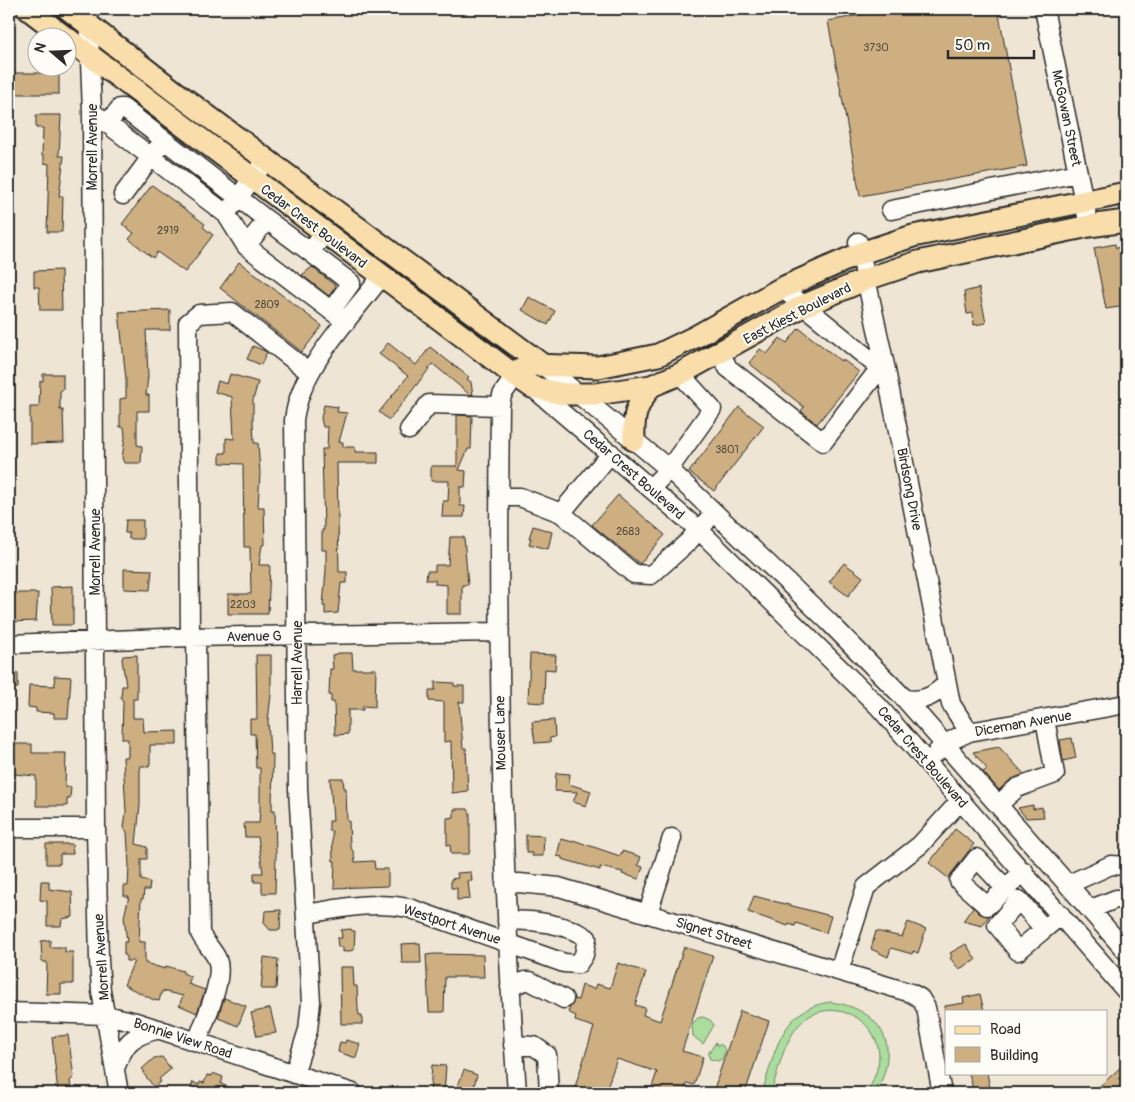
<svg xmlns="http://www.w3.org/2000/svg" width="1135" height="1102" font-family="Pangolin,sans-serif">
  <rect width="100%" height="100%" fill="#efe5d4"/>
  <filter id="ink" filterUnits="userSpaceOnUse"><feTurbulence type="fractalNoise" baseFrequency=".02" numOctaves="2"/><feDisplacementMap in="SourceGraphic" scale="10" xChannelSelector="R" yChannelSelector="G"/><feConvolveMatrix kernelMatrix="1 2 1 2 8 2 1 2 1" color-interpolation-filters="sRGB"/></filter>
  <g filter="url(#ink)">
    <path fill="#aadd9e" stroke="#6a8464" d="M830,1002C860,1005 891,1024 887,1059C886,1071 881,1082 877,1093H868C872,1082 879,1069 879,1056C878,1015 825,994 798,1026C783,1044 778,1071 771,1093H762C775,1053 780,1009 830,1002Z
      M703,1017L710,1020L714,1025L703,1044L693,1036L692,1024L698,1018Z
      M716,1042V1045H722L725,1050L723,1058L718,1061L710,1059L708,1054Z"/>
    <path fill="#cdaf81" stroke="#2b2b2b" d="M893,9H998L1027,166L860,196L828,21Z
      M59,69V94H9V73H46V70Z
      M36,115H61L59,156H64L59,196H63L62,232H47L49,164L44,163V156H42L43,128H36Z
      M152,185L205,224L203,227L213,235L185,272L157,252L153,258L129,239L134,233L122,224Z
      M1115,244L1116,248L1126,246V306L1106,309L1094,248Z
      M239,262L322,326L302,352L220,288Z
      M312,267L336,286L329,296L302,275Z
      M61,270L62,310H40L39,287H34V271Z
      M979,288L986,323L974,325L973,313L967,314L964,292Z
      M529,297L555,311L548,325L522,310Z
      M170,310V330H146L148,376L146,395H149V411H137V445L142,446L141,463H124L122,458L125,437L124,427H120V399L126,398V380L119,312Z
      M799,328L841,361L842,359L859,372L817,424L801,411L804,407L749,363L760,349L767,354L780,338L787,343Z
      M388,343L416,365L430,347L469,377L467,379L471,382L473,395L469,394L433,364L389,420L379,412L408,376L379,354Z
      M253,346L267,352L261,365L247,359Z
      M43,374H63V389L60,391V410H63L64,443L30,444V407H39L40,381H43Z
      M230,374L258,382L253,400V421L254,443H258L260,473L258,507H264L265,545H262L259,565H270L268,614H228V594H251L250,547H244L243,464L220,463V453H226V438L234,439L232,397L215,392L218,381L227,384Z
      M324,405L338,407L337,412L347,413L339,442H343V447H355V452H378V463H337L339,572H347V583H341L338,613L325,614V606H323L326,570V550H322V530H324L322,449H327L328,427H323L321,418Z
      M739,407L764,426L714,491L689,472Z
      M457,415L472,416L471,449H468L459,470L466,471L465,487H460V506H465L464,517H442L443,501H448L449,481H431V466H457Z
      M618,495L665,535L640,564L592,525Z
      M126,520H143V539H129V533H125Z
      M533,526L552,532L548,549L529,544L531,538H529Z
      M450,537H464L468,585H462V614H447V585L435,584V580H426L427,571H435V565H448Z
      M844,563L863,577L848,596L829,582Z
      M124,569L152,570L150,590L124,589Z
      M73,586V625H52L51,587Z
      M9,593H38L36,621L9,622Z
      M339,653H352L353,669H376L375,707L363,706V710H348V734L335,735L334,702H331V695H329L330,669H333L332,655Z
      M530,654L556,655L555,670L545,669L544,703L528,702Z
      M137,655V699H133V718H143L144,732L177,731V745H150V766H141L140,770V805L136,844L147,847V859H141V880L150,882L149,890H144L143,899H141L139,942H145V963L165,969L166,966L183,971V973L191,977L188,984L205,990L197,1013L179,1005L183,996L162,991L159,1001L154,1000L124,985L134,961H126V955H124V942H127L124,917L129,896H124V886H128L129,866L127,832L124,828L126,812L123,757H128V739H122L123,701L121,698L122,686H126L122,659L123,656Z
      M256,655H271V695L268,721L270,754H273L272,810H275L276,855L275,893H262V882H254V873H263L258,837H245L244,823H259L260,810V768H256L255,734H250V719H257Z
      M9,673H18V688H9Z
      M54,676L71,677L68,718H54V713L36,712V708L28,707L29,685L55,686Z
      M435,682L454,683V686H464V702H459L463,748H466L468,791L452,793L451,741L444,742V702L429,701V690H435Z
      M554,720L555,737L550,738V742L535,743L532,722Z
      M1072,738L1076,758L1063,761L1060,740Z
      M9,744H32V753H66L65,787H71L70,799H67V806H36V776L14,774V766H9Z
      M999,747L1024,774L1010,780L999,790L983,772L987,769L973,752Z
      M556,773L570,774L569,784L591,791L586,806L573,802L577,792L555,791Z
      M330,778H343L344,788H346L347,821H349L350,846L354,853L355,862L374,861L375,869H388V886L334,888L335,861H333L332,831H329V821H333Z
      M1033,805V809L1042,807L1044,817L1026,818L1018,808Z
      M454,809H468L470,813V849L469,854H451L450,845H447V818L454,817Z
      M955,829L974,844L948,878L929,863Z
      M526,835L544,836L543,856H532V853H526Z
      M561,839L573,842V840L620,856L622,851L641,857L638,865L643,867L639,879L622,874L623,872L600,867V870L562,859V857L557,856Z
      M46,844H72L73,854H60V864H46Z
      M471,872L472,881H468L470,899L457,900V888H451V879L458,878L457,873Z
      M41,881H49V889L72,892L73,917L62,919L61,926H47V901L40,900Z
      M754,896L831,916L826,933L796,923L795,926L789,924L788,926L748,912Z
      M973,907L980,914L989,916L982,926L963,921Z
      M281,910L280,930H270L264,923L265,911Z
      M908,922L926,929L918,953L913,951L912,954L891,948L888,957L871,949L876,931L902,937Z
      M351,929L352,931H355L354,950L343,952V947H338L337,938H342L341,930Z
      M50,940V947H65V952H73V984H61V994H46L47,962H42L41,941Z
      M420,943L421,963H402L401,944Z
      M966,944L976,960L959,969L950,958L952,956L950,953Z
      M684,947L713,956L682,1051L703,1057L694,1085L687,1083L684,1093H650L657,1072L617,1059L605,1093H573L594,1027L575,1021L576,1016L568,1012L574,999L578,1000L582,985L594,989L596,984L610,988L618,963L646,972L635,1005L645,1008L643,1015L660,1021Z
      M434,954L483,955L484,977H445L444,1012H429L426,955Z
      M264,957L278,959L276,989H261Z
      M340,967H353L354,986H357L358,1009L359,1015H362V1024H341Z
      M980,994L984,1011H945V1006L964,1003L963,998Z
      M224,998L246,1006L238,1026L218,1018Z
      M270,1008L276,1033L257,1036L251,1013Z
      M740,1011L769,1021L745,1093H718L713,1092Z
      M68,1035L74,1077L70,1081L72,1093H58L52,1037Z
      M346,1040L360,1044L356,1058L338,1052L340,1042L345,1043Z
      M162,1057L171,1069L159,1079L161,1081L154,1087L143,1073L145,1072L142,1069L154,1058Z
      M432,1065L446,1066L444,1093H430Z
      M1121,1067L1126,1072V1086L1118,1093H1092Z
      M464,1070L477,1075L472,1093H455Z
      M213,1073L223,1077L221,1084L243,1093H196L190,1091L193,1082L199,1085L200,1082L204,1083L207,1075L212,1076Z
      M969,1073H987L991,1093H974Z"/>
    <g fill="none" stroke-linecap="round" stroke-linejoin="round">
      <g stroke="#2b2b2b" stroke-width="21">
        <path id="minor" d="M88,9L92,112L96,828L99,960L101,991L119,1093
          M1044,9L1089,226
          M92,112L226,214L260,168
          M108,123L120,108H123L267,220
          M123,195L157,149
          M891,210L1078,173
          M226,214L246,246
          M324,234L310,252L267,220L246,246L346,322
          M858,242L886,370L951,704L969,732
          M310,252L351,283L331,311
          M782,288L880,368L886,370
          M720,352L728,368L823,442L880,368
          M544,366L669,469L828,621L905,699L1126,951
          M515,376L502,395L500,406C497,635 501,864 517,1093
          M532,387L699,530L879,707L1126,991
          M409,430L429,404L500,406
          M651,488L669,469L712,409L680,374
          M499,497H520L561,513L634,574L651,575L688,542L706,522
          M561,513L611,453
          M190,637L188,323L199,314L232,312L309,372
          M196,637L200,933C204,942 213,950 217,959C225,979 204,1021 197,1042
          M9,644L190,637L498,632
          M905,699C924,702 934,696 947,683
          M937,752L954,739L969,732L1126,704
          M999,804L1017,788L1055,774L1045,719
          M9,828H96
          M505,884L519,883L559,887L911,993L920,998L926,1008L942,1093
          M1069,884L1111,865L1126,866
          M1006,889L977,858L959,881L987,906L1024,871
          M1091,909L1116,899H1126
          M648,913L672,838
          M306,914C343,908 372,901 409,908L564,963L578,964L584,955L587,938C568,924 530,919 507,921
          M1044,929L1019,900L997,925L1018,951C1032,939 1047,927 1061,915
          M839,971L866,887L920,845L961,800
          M510,987L525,981H530L564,999
          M9,1012L106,1015L136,1022L353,1093
          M513,1045L534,1046L547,1055L549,1093
          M115,1068C126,1041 130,1037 159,1029
          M294,1074L308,1030L311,1002L298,789L294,420C301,365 349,320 381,277"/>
      </g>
      <g stroke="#2b2b2b" stroke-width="25">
        <path id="major" d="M28,9L66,38
          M68,9L174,91L544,366
          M68,39L506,369L532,387L563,394H596L651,386L680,374L803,306L867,279L918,262L1089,226L1126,221
          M515,376L522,369L531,365L598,367L658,355L697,336L782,288L861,253L913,236L1126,193
          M634,440C633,415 636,406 651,386"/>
      </g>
      <use href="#minor" stroke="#fdfcf7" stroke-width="18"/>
      <use href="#major" stroke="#f9deab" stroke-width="21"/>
    </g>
  </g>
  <g text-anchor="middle" stroke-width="4" stroke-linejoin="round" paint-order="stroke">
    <g font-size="11" fill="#544c40">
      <text x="876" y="51">3730</text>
      <text x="168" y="234">2919</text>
      <text x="267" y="308">2809</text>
      <text x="727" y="453">3801</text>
      <text x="628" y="535">2683</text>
      <text x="243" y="608">2203</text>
    </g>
    <g font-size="14" fill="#2b2b2b" stroke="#fdfcf7">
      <text transform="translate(1067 118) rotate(78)" y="5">McGowan Street</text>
      <text transform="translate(92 147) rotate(-90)" y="5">Morrell Avenue</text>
      <text transform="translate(314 226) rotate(37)" y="5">Cedar Crest Boulevard</text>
      <text transform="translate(797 313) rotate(-27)" y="5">East Kiest Boulevard</text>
      <text transform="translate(634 474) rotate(41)" y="5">Cedar Crest Boulevard</text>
      <text transform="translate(910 489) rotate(79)" y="5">Birdsong Drive</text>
      <text transform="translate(95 552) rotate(-90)" y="5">Morrell Avenue</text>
      <text transform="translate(254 636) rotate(-1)" y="5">Avenue G</text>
      <text transform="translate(297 663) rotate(-90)" y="5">Harrell Avenue</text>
      <text transform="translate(1023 723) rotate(-10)" y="5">Diceman Avenue</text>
      <text transform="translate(500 733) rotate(-91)" y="5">Mouser Lane</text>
      <text transform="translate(923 757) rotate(49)" y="5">Cedar Crest Boulevard</text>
      <text transform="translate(452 924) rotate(18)" y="5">Westport Avenue</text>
      <text transform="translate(714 933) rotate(17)" y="5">Signet Street</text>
      <text transform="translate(101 957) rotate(-94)" y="5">Morrell Avenue</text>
      <text transform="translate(183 1038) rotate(18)" y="5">Bonnie View Road</text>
    </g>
  </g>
  <rect width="1135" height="1102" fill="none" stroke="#fdfcf7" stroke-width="30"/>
  <rect x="15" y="15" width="1105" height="1072" fill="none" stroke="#2b2b2b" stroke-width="2" filter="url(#ink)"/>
  <rect x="945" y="1010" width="162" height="65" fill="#fdfcf7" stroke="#a9a8a5"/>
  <rect x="955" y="1026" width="25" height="8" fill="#f9deab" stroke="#a9a8a5"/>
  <text x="990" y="1034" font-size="15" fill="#2b2b2b">Road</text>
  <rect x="955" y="1047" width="25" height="15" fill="#cdaf81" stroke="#a9a8a5"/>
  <text x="990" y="1060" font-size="15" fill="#2b2b2b">Building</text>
  <g transform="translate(52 52) rotate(289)"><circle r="24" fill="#fdfcf7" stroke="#a9a8a5"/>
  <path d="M0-4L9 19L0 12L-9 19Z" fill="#2b2b2b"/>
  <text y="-8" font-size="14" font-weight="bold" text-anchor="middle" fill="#2b2b2b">N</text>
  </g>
  <path d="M948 50v8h86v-8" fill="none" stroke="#2b2b2b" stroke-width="2.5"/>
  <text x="955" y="50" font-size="15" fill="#2b2b2b" stroke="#fdfcf7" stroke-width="4" paint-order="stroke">50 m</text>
</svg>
